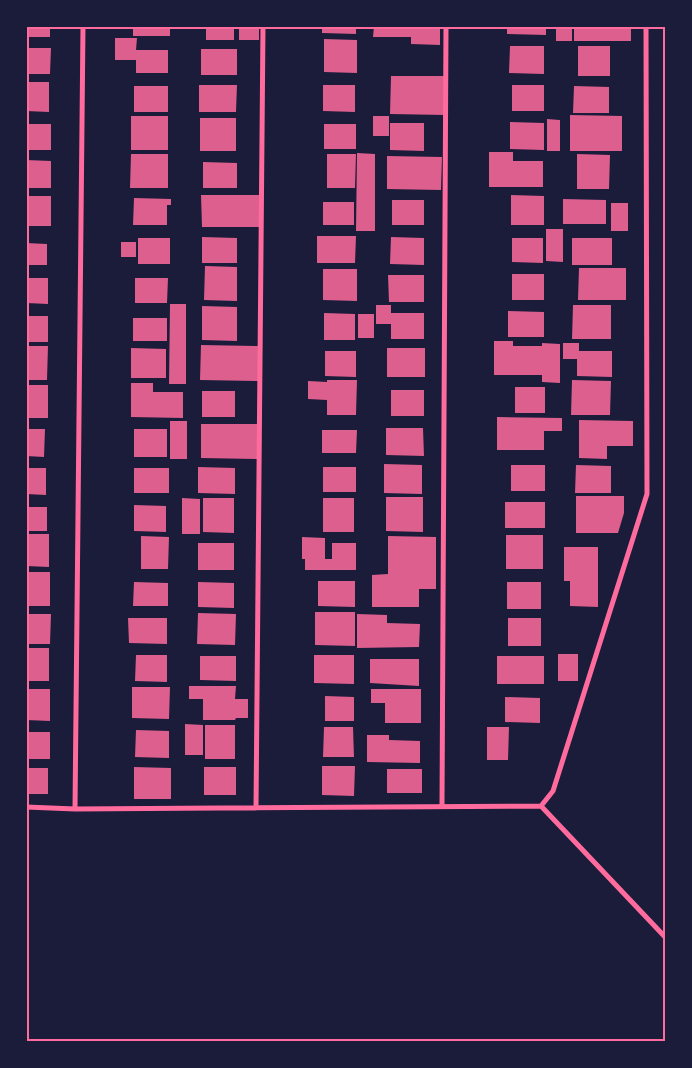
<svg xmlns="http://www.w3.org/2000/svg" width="692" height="1068" font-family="'Crimson Pro',serif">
  <rect width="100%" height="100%" fill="#1b1b3a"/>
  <path fill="#dd5f8e" d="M26,26H50V37H26Z
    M133,26H170V36H133Z
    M206,26H234V40H206Z
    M239,26H259V40H239Z
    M322,26H356V34L322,33Z
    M374,26H440V45L411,44V37H373Z
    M507,26H546V35L507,34Z
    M556,26H572V41H556Z
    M574,26H631V41H574Z
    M115,38H137L136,50H168V73H136V60H115Z
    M324,39L357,40V73L324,72Z
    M510,46H544V74L509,73Z
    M578,46H610V76H578Z
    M26,48H51L50,74H26Z
    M201,49H237V75H201Z
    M391,76H444L445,115L390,114Z
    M26,82H49V112L26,111Z
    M199,85H237L236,112H199Z
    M323,85H355V112L323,111Z
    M512,85H544V111H512Z
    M134,86H168V112H134Z
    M574,86L609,87V113H573Z
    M570,115L622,116V151H570Z
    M131,116H168V150H131Z
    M373,116H389V136H373Z
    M200,118H236V151H200Z
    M547,119L560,120V151H547Z
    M510,122L544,123V150L510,149Z
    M390,123H424V151L390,150Z
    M26,124H51V150H26Z
    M324,124H356V149H324Z
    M489,152H513V161H543V187H489Z
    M357,153L375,154V231H356Z
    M131,154H168V188H130Z
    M327,154H356L355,188H327Z
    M577,154L610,155L609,189H577Z
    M387,156L442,157L441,190L387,189Z
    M26,160L51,161V188H26Z
    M203,162L237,163V188H203Z
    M201,195H259V227H202Z
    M511,195L544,196V225H511Z
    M26,196H51V226H26Z
    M134,198L171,199V205H167V225H133Z
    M563,199L606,200V224H563Z
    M392,200H424V225H392Z
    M323,202H354V225H323Z
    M611,203H628V231H611Z
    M546,229H563V262L546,261Z
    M317,236H356L355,263H317Z
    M202,237L237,238V263H202Z
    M391,237L424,238V265L390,264Z
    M138,238H170V264H138Z
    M512,238H543V263L512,262Z
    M572,238H612V265H572Z
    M121,242H136V257H121Z
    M26,243L47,244V265H26Z
    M205,266L237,267V301L204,300Z
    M579,268H626V300H578Z
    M323,269H357V301L323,300Z
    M512,274H544V300H512Z
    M388,275H424V302H389Z
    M26,278H48V304L26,303Z
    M135,278H168L167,303H135Z
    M170,304H186V384H169Z
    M376,305H391V313H424V339H391V324H376Z
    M573,305H611V339H572Z
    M202,306L237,307V341L202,340Z
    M508,311L544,312V337H508Z
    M324,313L355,314V340H324Z
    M358,314H374V338H358Z
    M26,316H48V342H26Z
    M133,318H167V341H133Z
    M494,341H513V346H542V343L560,344V383L542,382V375H494Z
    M563,343H579V351H612V377L577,376V359H563Z
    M201,345L258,346V381L200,380Z
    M26,346H48L47,380H26Z
    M131,348L166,349V378H131Z
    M387,348H425V377H387Z
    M325,351H356V377L325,376Z
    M327,380H357L356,415H327V400L308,399V381L327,382Z
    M572,380L611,381L610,415H571Z
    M131,383H153V392H183V418L131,417Z
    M26,385H48V418H26Z
    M515,387H545V413H515Z
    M391,390H424V416H391Z
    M202,391H235V417H202Z
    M497,417L562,418V431H544V450H497Z
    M579,420L633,421V446H607V459L579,458Z
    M170,421H187V459H170Z
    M201,424H257V459L201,458Z
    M386,428H423L424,456L386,455Z
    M26,429H45L44,457L26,456Z
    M134,429H167V457H134Z
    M322,430H357L356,453H322Z
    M384,464L422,465V494L384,493Z
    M511,465H545V491H511Z
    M576,465L611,466V493H575Z
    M198,467L235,468V494L198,493Z
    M323,467H356V492H323Z
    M26,468H46V495L26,494Z
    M134,468H169V493H134Z
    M576,496H624V513L618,533H576Z
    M386,497H423V532L386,531Z
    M182,498L200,499V534H182Z
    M203,498H234V533L203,532Z
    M323,498H354V532H323Z
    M505,502H545V528H505Z
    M134,505L166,506V532L134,531Z
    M26,507H47V531H26Z
    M26,534H49V567L26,566Z
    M506,535H543V569H506Z
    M141,536L169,537L168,569H141Z
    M388,536L436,537V589H419V607H372V575L388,574Z
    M302,537L325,538V559H332V543H356V570H305V559H302Z
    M198,543H234V570H198Z
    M564,547H598V607L570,606V581H564Z
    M26,572H50V606H26Z
    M318,581H355V607L318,606Z
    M134,582L168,583V606H133Z
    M198,582L234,583V608L198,607Z
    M507,582H541V609H507Z
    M315,612H355V646L315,645Z
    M198,613L236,614L235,645L197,644Z
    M26,614H51L50,644H26Z
    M357,614L387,615V623L420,624L419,647L357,648Z
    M128,618H167V644L129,643Z
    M508,618H541V646H508Z
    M26,648H49V681H26Z
    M558,654H578V681H558Z
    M136,655H167V682L135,681Z
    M314,655H354V684L314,683Z
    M200,656H236V681L200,680Z
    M497,656H544V684H497Z
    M370,659H419V686L370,683Z
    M189,686H236L235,699H248V718H236L235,720H203V699H189Z
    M132,687H170L169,719L132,718Z
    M26,689H50V721L26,720Z
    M371,689H421V723H385V703H371Z
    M325,696L354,697V721H325Z
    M505,697L540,698V723L505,722Z
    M185,724L203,725V755H185Z
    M205,725H235V759H205Z
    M324,727H353L354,757H323Z
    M487,727H509L508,760H487Z
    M136,730L169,731V758L135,757Z
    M26,732H50V759H26Z
    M367,735H389V740L420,741V763L367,762Z
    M322,766H355L354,796L322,795Z
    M134,767L171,768V799H134Z
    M204,767H236V795H204Z
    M26,768H48V794H26Z
    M387,769H422V793H387Z"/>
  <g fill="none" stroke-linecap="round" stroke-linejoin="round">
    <path stroke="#ff6b9d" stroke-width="5" d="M442,806L446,26
      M541,806L553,791L647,494L646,26
      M541,806L666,938
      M26,807L75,809L541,806
      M256,808L263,26
      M75,809L83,26"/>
  </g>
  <rect width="692" height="1068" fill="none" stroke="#1b1b3a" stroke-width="55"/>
  <rect x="28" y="28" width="636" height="1012" fill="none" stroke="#ff6b9d" stroke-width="2"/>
</svg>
